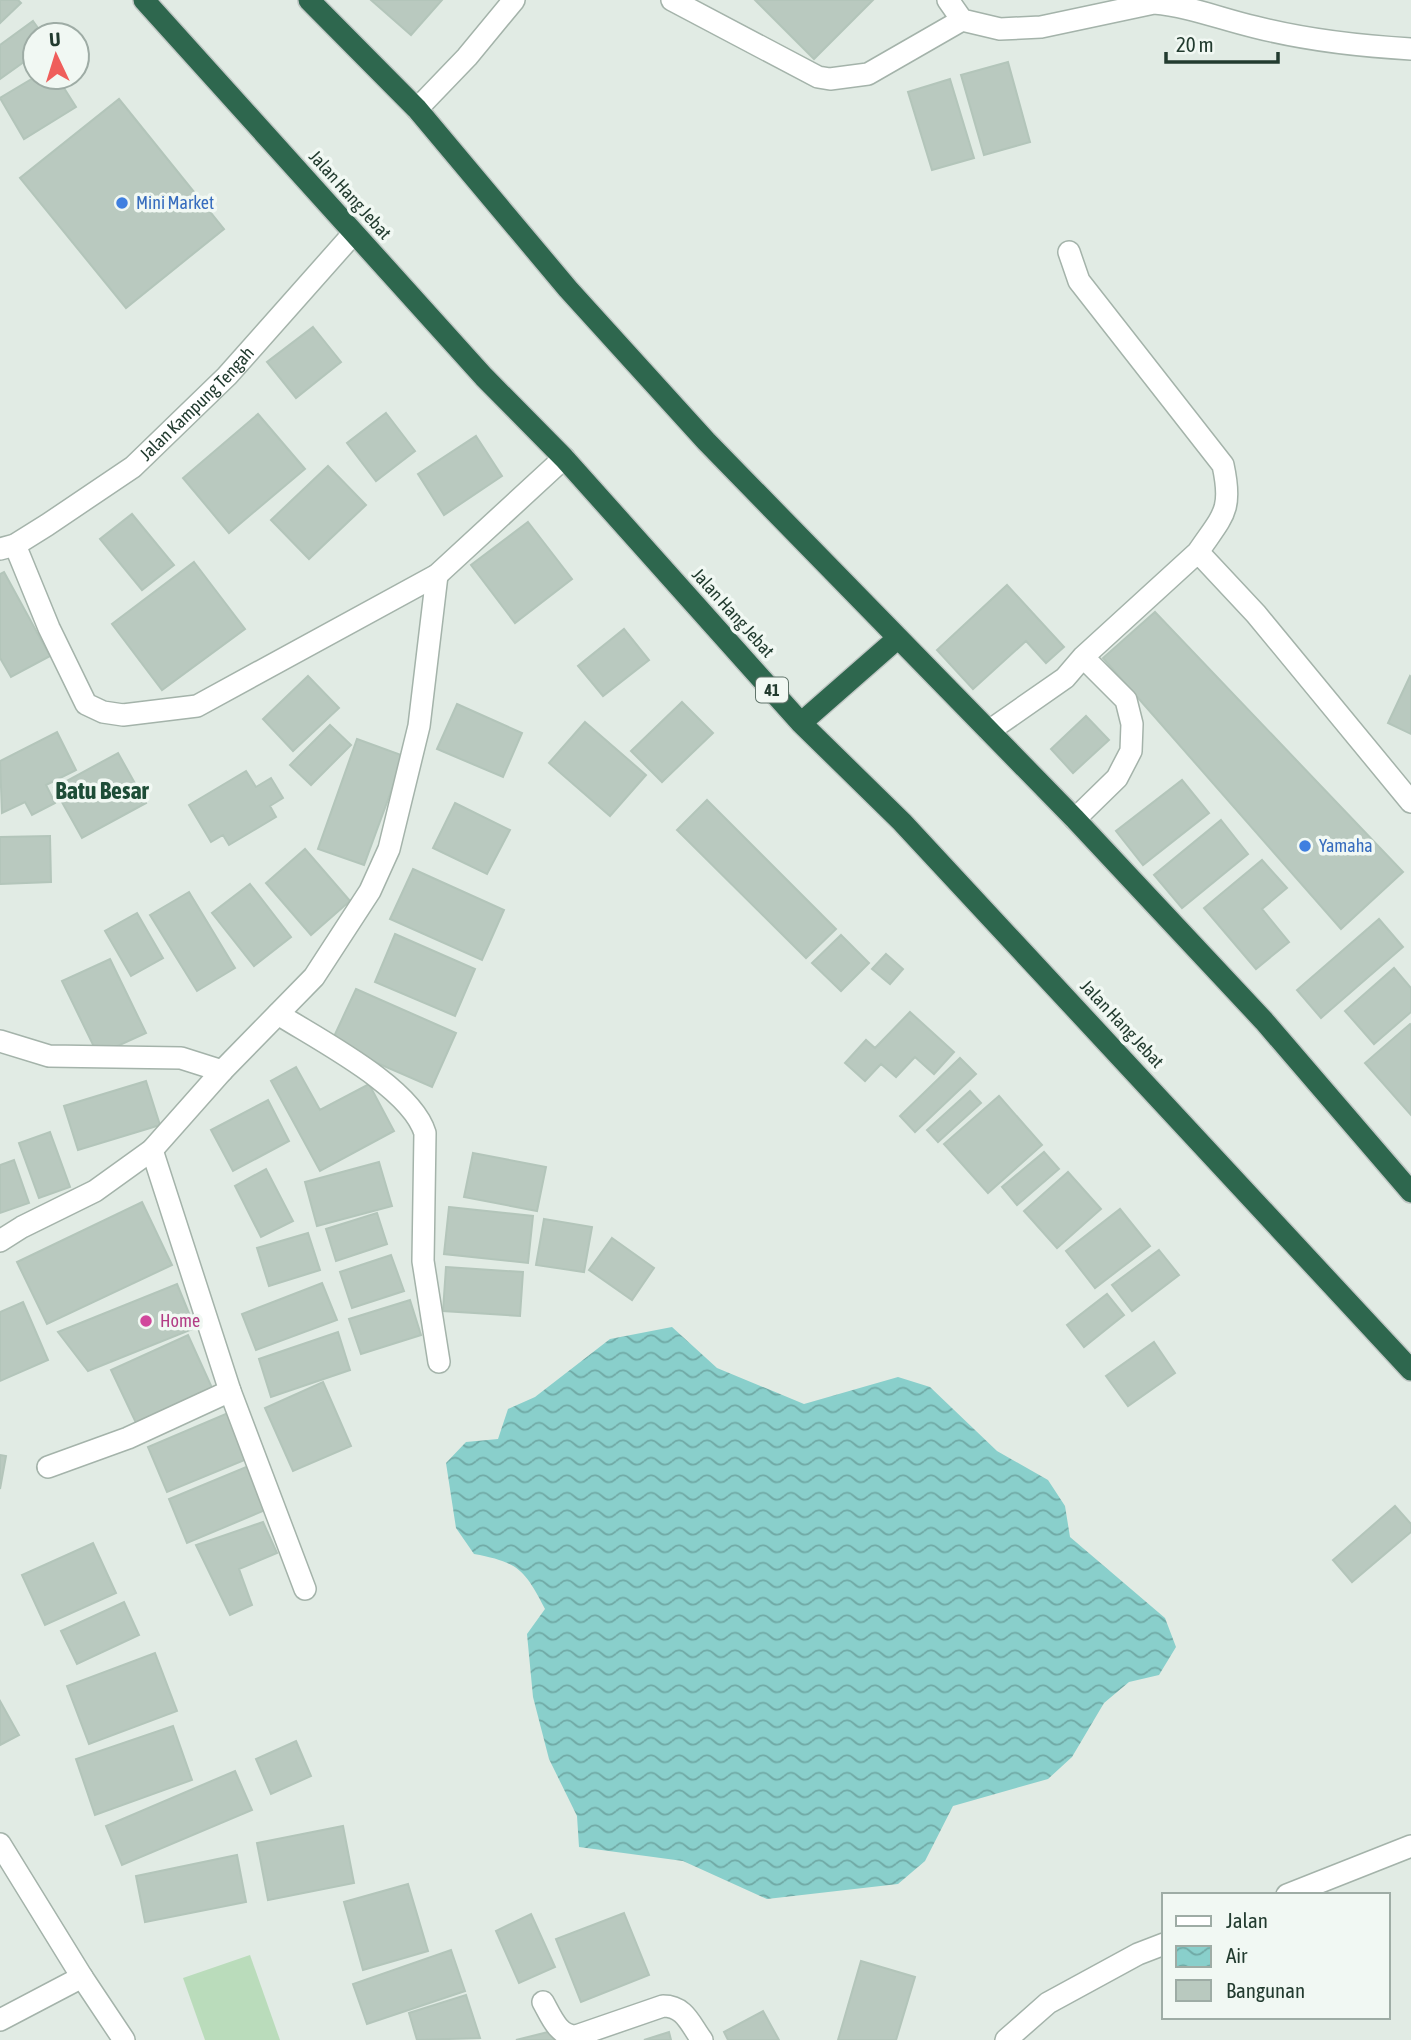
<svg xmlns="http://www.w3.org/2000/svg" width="1411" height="2040" font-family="'Asap Condensed',sans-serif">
  <defs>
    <pattern id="water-waves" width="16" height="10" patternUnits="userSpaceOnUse" patternTransform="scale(1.75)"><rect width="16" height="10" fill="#89cfcb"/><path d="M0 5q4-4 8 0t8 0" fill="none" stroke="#70a9a5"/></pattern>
  </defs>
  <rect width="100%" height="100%" fill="#e1ebe4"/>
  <path fill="#badcbb" d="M250,1955L280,2040H205L183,1978Z"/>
  <path fill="url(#water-waves)" d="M672,1327L717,1368L804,1404L898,1377L930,1387L997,1451L1048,1480L1065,1506L1070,1537L1165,1618L1176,1647L1159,1675L1129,1682L1104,1703L1072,1757L1048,1779L953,1806L925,1861L898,1884L767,1899L683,1861L579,1847L577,1816L549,1759L533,1697L527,1634L545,1609C525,1570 518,1562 474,1554L456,1528L446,1463L466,1442L498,1439L508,1409L535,1397L610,1339Z"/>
  <path fill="#b9c9bf" stroke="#b3c5ba" stroke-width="2" d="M0,0H18L21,3L0,23Z
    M371,0H442L411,35Z
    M755,0H873L814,59Z
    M33,21L43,35H35V54L0,79V45Z
    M1008,62L1030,142L984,155L961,75Z
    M35,77H57L76,107L24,139L0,98Z
    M950,79L974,158L932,170L908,92Z
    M119,99L224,229L126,308L20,178Z
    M313,327L341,362L296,398L267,362Z
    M386,413L415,451L376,481L347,443Z
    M258,414L305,469L229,533L183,478Z
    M476,436L502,476L444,515L418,474Z
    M328,466L366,505L309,559L271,520Z
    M132,514L174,565L142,590L100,539Z
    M528,522L572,579L515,623L471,565Z
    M194,562L245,629L162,690L112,624Z
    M4,572L50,656L11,677L0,658V574Z
    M1007,585L1064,647L1046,663L1026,641L973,689L937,650Z
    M1155,612L1403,872L1341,929L1103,658Z
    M624,629L649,660L603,696L578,666Z
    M308,676L339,708L293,751L263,719Z
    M1410,676L1411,677V734L1388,723Z
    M682,702L713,733L662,782L631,751Z
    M457,704L522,733L503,777L437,749Z
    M1086,716L1109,740L1073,773L1051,749Z
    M585,722L646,775L610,816L549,763Z
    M330,725L351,745L311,785L290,765Z
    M57,732L76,770L46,785L55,803L32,815L25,802L2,813L0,761Z
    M357,739L404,756L364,865L318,849Z
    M118,753L146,803L82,838L54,788Z
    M246,771L256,787L271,778L283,798L270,806L276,817L229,845L223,835L211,842L189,805Z
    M1182,780L1209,813L1143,865L1116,831Z
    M707,800L836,929L806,958L677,830Z
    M455,803L510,830L487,874L433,848Z
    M1221,820L1248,854L1182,908L1154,875Z
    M50,836L51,882L0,884V837Z
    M305,849L350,901L311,935L266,883Z
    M1262,860L1287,888L1262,909L1289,942L1256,969L1204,908Z
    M413,869L504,910L482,960L390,919Z
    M250,884L291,937L254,966L212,913Z
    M189,892L235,968L197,991L150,915Z
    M137,913L163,958L131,976L105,931Z
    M1379,919L1403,947L1321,1018L1297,990Z
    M395,934L475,969L455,1016L375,982Z
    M841,935L869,963L841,991L812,963Z
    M886,954L903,969L890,984L872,969Z
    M110,959L146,1033L98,1055L62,981Z
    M1394,968L1411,988V1012L1374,1044L1345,1011Z
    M356,989L456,1033L432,1087L331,1043Z
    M910,1012L954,1052L934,1074L915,1057L896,1077L881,1064L865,1081L845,1063L866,1040L875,1048Z
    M1410,1024L1411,1025V1115L1365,1063Z
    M960,1058L976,1074L915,1132L900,1116Z
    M296,1067L320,1110L369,1084L394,1131L320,1171L271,1081Z
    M146,1081L160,1125L78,1150L64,1106Z
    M970,1091L981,1103L938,1142L927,1130Z
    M999,1096L1042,1145L988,1193L944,1144Z
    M268,1100L289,1141L233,1171L211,1130Z
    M50,1132L70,1187L39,1198L19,1143Z
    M1044,1152L1059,1169L1017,1205L1002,1187Z
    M473,1153L546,1167L537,1211L464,1197Z
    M14,1160L29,1203L0,1213V1165Z
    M379,1162L392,1206L317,1226L305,1182Z
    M266,1169L293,1221L261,1237L235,1186Z
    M1068,1172L1101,1209L1057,1248L1024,1211Z
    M142,1202L172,1265L47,1324L17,1262Z
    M449,1207L533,1216L528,1263L444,1254Z
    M1120,1209L1150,1246L1095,1288L1066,1251Z
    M377,1213L387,1244L336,1261L326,1229Z
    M544,1219L592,1227L584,1272L536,1265Z
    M308,1233L320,1270L269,1286L257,1248Z
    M612,1238L654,1268L632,1300L589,1270Z
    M1159,1250L1179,1275L1132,1311L1112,1285Z
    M391,1255L404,1291L352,1308L340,1272Z
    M446,1267L523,1272L520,1316L443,1311Z
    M322,1283L337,1320L256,1350L242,1314Z
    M177,1284L195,1328L88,1371L58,1332Z
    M1107,1294L1124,1315L1084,1347L1067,1325Z
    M410,1300L421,1335L361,1354L349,1319Z
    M23,1302L48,1360L0,1381V1312Z
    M338,1332L350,1370L271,1397L259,1359Z
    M188,1335L213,1390L137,1425L111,1370Z
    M1154,1342L1175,1373L1128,1406L1106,1376Z
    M323,1382L351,1446L293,1471L265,1408Z
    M228,1413L247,1459L167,1492L148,1447Z
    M0,1455L6,1456L0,1489Z
    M251,1465L270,1508L187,1543L169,1499Z
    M1395,1506L1411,1524V1532L1352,1582L1333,1560Z
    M263,1522L277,1553L239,1569L252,1605L230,1615L196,1545Z
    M93,1543L116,1593L45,1625L22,1575Z
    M124,1602L139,1635L77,1664L61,1631Z
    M155,1653L177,1711L89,1744L67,1686Z
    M0,1701L19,1735L0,1745Z
    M173,1726L192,1780L95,1815L76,1759Z
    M296,1741L311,1776L271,1794L256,1759Z
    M235,1771L252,1810L122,1865L106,1826Z
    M343,1826L354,1883L268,1900L257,1843Z
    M237,1855L246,1902L145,1922L136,1876Z
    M408,1884L428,1951L363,1970L344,1902Z
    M624,1913L649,1975L581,2002L556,1939Z
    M531,1914L555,1967L519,1983L496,1931Z
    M451,1950L465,1991L367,2024L353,1984Z
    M861,1961L915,1977L896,2040H838Z
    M466,1995L480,2038L417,2040L409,2013Z
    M763,2011L779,2040H728L724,2032Z
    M552,2031L554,2040H516Z
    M669,2032L671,2040H644Z"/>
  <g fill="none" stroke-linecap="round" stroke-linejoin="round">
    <g stroke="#a4b3aa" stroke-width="24">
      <path id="lane" d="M1069,252L1079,281L1223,465C1233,511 1223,515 1198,552
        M989,731L1065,678L1083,657L1198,552L1256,614L1411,802
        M1075,819L1117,778L1131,751L1132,724L1126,700L1083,657"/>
    </g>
    <g stroke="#a4b3aa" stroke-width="24">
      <g id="street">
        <path d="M672,0L818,77L830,79L868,74L962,20"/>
        <path d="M948,0L962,20L1000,29L1041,27L1154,3C1189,6 1221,19 1255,27C1306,40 1358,46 1411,49"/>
        <path d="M417,109L467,57L514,0"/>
        <path d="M15,545L49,628L86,704L103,712L123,715L197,706L437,575L564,458"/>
        <path id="s1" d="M0,549L15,545L47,525L133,467L227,376L353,234"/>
        <path d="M278,1014C319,1040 411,1087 425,1133L423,1261L439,1362"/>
        <path d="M0,1041L49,1056L181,1058L222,1071"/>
        <path d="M152,1150L230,1391L305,1589"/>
        <path d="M0,1241L22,1227L95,1191L152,1150L222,1071L314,977L370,891L389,849L419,726L437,575"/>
        <path d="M48,1467L128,1438L230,1391"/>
        <path d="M0,1844L82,1977L124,2040"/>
        <path d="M1287,1895L1411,1846"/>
        <path d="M543,2002C551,2016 558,2036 576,2036L663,2006C685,2006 690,2024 702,2040"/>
        <path d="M0,2020L82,1977"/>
        <path d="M1006,2040L1048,2003L1138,1954L1164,1944"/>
      </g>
    </g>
    <g stroke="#c1c8c5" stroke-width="24">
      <path id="highway" d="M144,0L484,377L564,458L801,723L902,822L1411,1370
        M309,0L417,109L568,289L706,441L1075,819L1264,1021L1411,1192
        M801,723L898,638"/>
    </g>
    <use href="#lane" stroke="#fff" stroke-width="21"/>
    <use href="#street" stroke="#fff" stroke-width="21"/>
    <use href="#highway" stroke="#2e674e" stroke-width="21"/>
  </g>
  <g fill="#3f7fe0" stroke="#f1f8f3" stroke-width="2.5">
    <circle cx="122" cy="203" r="7"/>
    <circle cx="1305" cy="846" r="7"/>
  </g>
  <circle fill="#d1479c" stroke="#f1f8f3" stroke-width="2.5" cx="146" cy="1321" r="7"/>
  <g text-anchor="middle" stroke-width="7" stroke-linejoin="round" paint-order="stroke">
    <rect fill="#f1f8f3" stroke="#60746a" stroke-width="2" x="756" y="677.5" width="32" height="25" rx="5"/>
    <g font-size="16" font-weight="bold" fill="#223b2f">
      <text x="772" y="696">41</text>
    </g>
    <g font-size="18" fill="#223b2f" stroke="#f1f8f3">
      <text transform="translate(350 195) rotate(48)" y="6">Jalan Hang Jebat</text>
      <text dy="6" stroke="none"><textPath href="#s1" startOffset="247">Jalan Kampung Tengah</textPath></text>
      <text transform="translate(733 613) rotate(48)" y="6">Jalan Hang Jebat</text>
      <text transform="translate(1122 1024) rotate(47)" y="6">Jalan Hang Jebat</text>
    </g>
    <g font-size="18" fill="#366cbe" stroke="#f1f8f3" text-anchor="start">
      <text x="136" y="209">Mini Market</text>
      <text x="1319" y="852">Yamaha</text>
    </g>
    <g font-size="18" fill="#b23c85" stroke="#f1f8f3" text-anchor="start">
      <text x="160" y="1327">Home</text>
    </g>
    <g font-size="24" font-weight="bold" fill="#1e4d37" stroke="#f1f8f3">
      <text x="102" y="799">Batu Besar</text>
    </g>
  </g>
  <rect x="1162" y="1893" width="228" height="126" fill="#f1f8f3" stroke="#9eaca5" stroke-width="2"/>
  <rect x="1176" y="1916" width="35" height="10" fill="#ffffff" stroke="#9eaca5" stroke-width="2"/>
  <text x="1226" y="1928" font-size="21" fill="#223b2f">Jalan</text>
  <rect x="1176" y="1946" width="35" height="21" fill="url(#water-waves)" stroke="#9eaca5" stroke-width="2"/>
  <text x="1226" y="1963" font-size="21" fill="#223b2f">Air</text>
  <rect x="1176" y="1980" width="35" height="21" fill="#b9c9bf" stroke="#9eaca5" stroke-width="2"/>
  <text x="1226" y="1998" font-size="21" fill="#223b2f">Bangunan</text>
  <g transform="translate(56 56) rotate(356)"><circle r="33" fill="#f1f8f3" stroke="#9eaca5" stroke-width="2"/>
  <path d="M0-5L12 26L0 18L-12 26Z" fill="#ef5e5b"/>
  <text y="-10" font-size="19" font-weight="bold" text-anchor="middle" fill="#223b2f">U</text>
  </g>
  <path d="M1166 52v10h112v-10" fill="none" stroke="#223b2f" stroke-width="3.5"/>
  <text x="1176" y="52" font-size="21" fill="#223b2f" stroke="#f1f8f3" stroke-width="5" paint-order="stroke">20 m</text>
</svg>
